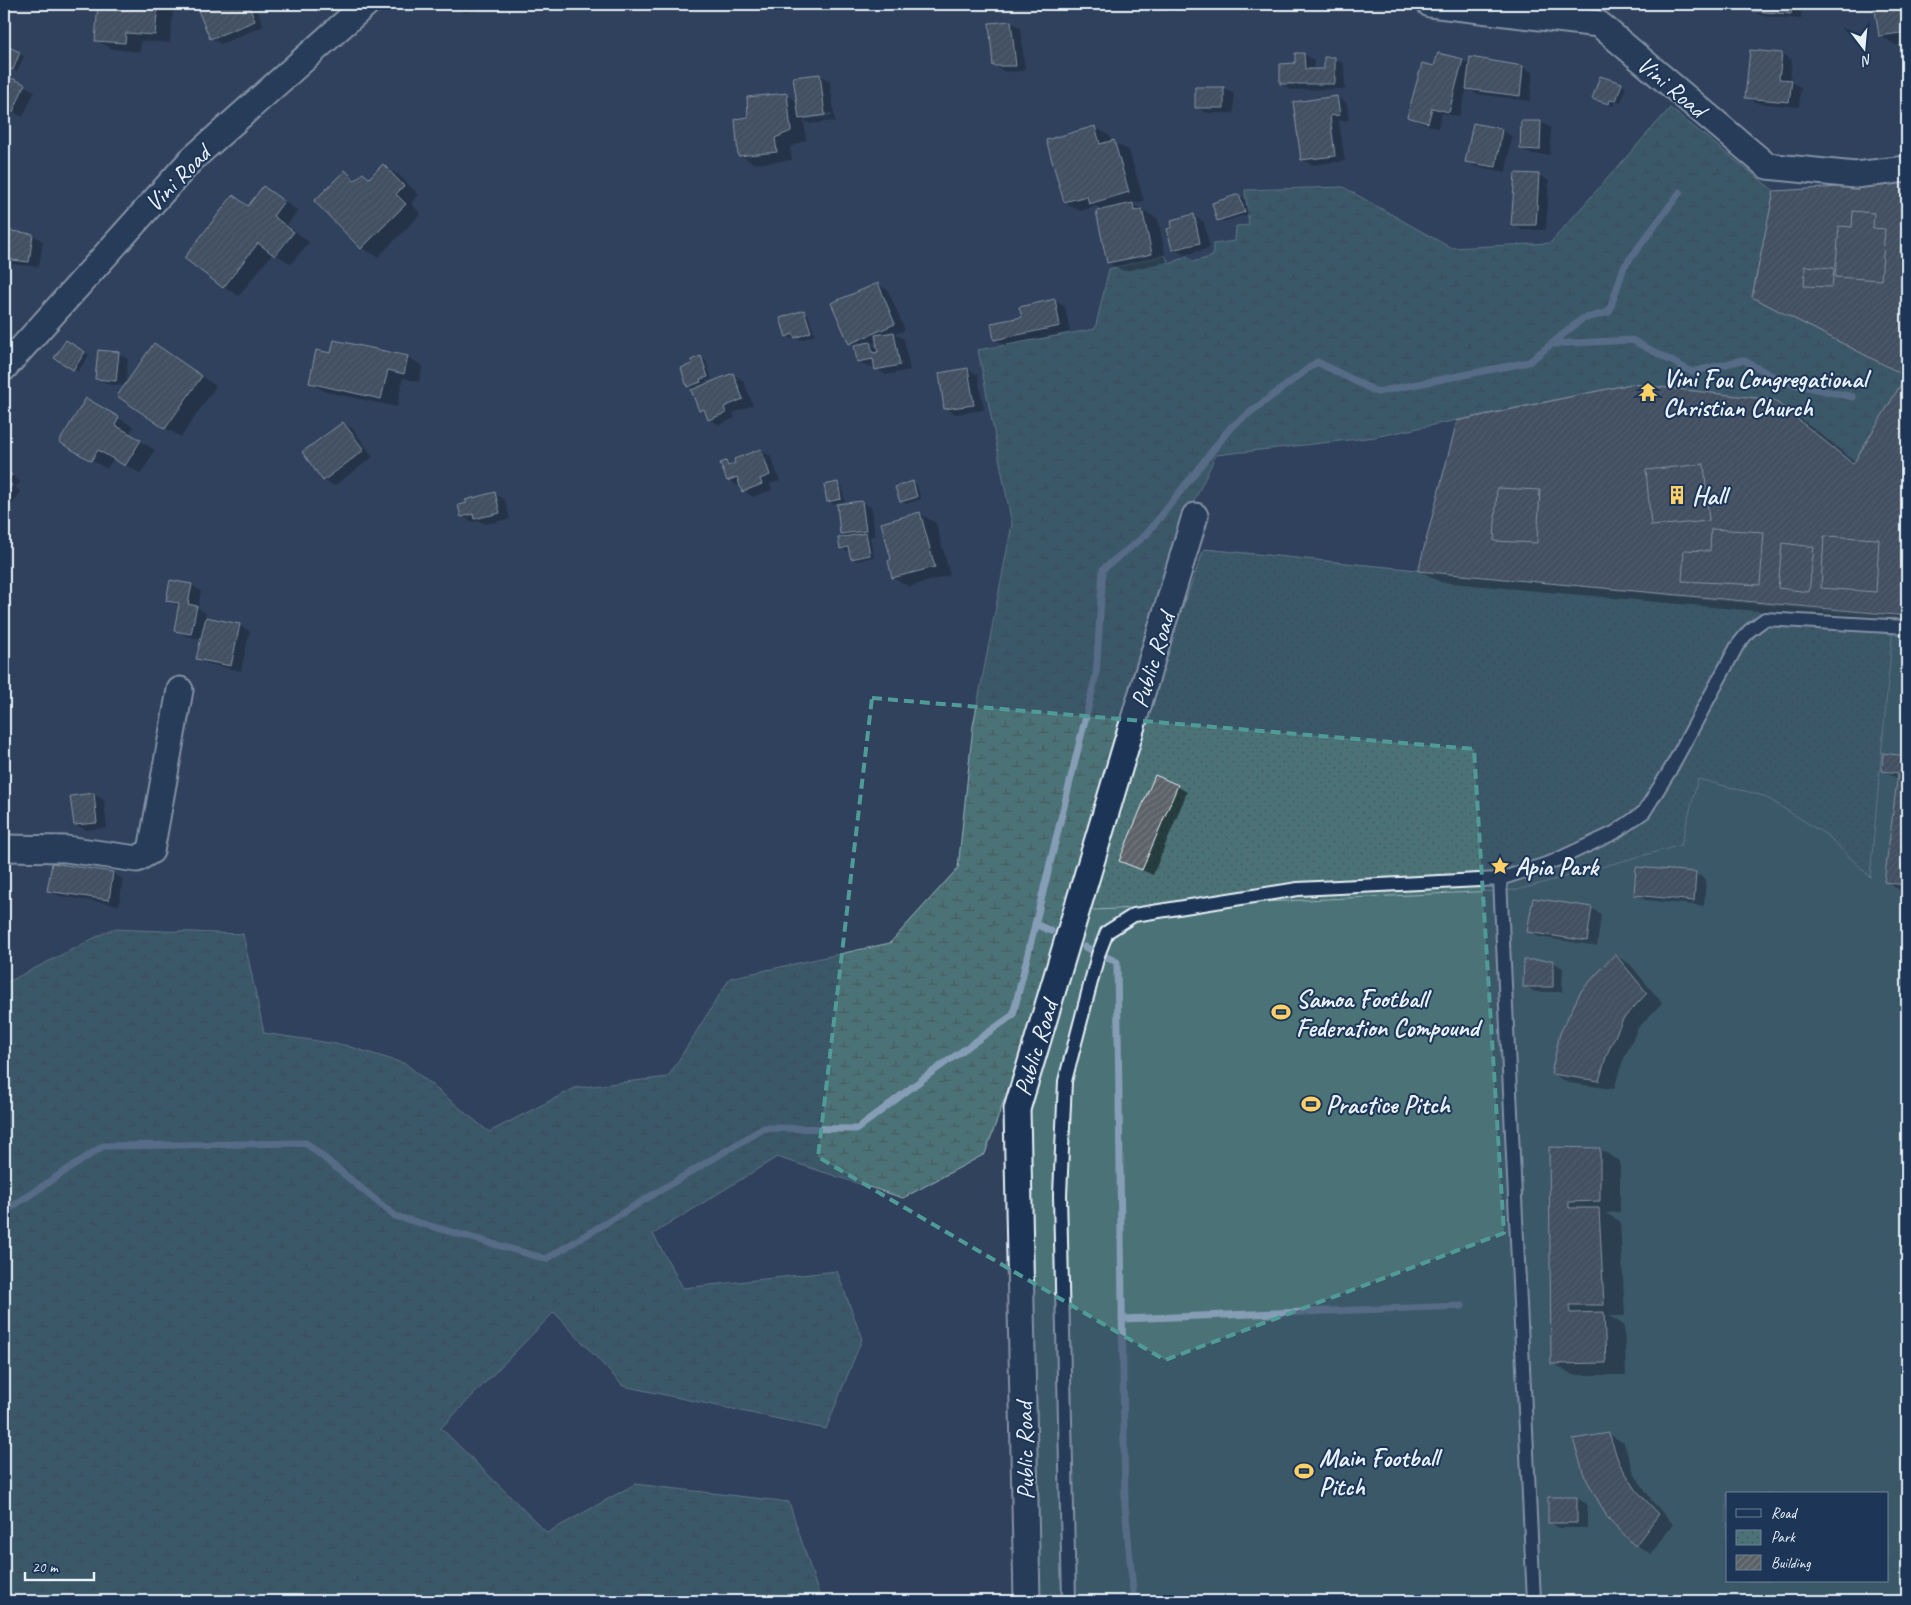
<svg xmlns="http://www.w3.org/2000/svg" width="1911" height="1605" font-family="Caveat,sans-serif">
  <defs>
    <pattern id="wetland-marsh" width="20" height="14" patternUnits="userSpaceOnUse" patternTransform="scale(1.25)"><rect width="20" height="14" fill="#4b7377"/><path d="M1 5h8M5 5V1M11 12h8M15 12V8" fill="none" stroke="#485b5e"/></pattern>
    <pattern id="park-dots" width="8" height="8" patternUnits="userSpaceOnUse" patternTransform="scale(1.25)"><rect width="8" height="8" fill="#4b7377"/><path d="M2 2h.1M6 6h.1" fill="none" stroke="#485b5e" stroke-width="1.8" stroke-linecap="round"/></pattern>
    <pattern id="building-hatch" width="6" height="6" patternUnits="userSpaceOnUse" patternTransform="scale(1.25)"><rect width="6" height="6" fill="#5b6267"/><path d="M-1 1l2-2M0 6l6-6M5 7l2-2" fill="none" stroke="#73797e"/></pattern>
  </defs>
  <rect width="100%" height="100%" fill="#30425c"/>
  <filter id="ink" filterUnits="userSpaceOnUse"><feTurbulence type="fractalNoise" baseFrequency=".02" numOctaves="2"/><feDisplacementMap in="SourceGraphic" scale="10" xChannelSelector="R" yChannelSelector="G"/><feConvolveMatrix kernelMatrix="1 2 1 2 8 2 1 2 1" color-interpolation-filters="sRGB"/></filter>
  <g filter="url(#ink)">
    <path fill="#4b7377" stroke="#9ab2b8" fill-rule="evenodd" d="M1204,549L1907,619V1601H1027L1006,1113L1073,911ZM1727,1494H1887V1581H1727Z"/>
    <path fill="url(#wetland-marsh)" stroke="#9ab2b8" d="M1670,108L1774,191L1752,297L1906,376L1853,464L1774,400L1631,384L1375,437L1216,455L1179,533L1022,1049L985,1154L903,1198L777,1157L653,1234L683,1288L837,1271L862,1339L826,1429L623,1386L554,1312L441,1428L547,1533L635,1484L789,1502L821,1601H4V984L112,929L243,934L264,1033L344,1045L406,1064L489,1132L575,1088L668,1077L730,978L890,943L958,868L973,726L1012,524L978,350L1095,329L1109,269L1165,255L1170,264L1187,256L1193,262L1213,256V244L1235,241L1236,226L1249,225L1245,190L1343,187L1451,248L1550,243Z"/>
    <path fill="url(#park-dots)" stroke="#9ab2b8" d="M1204,549L1894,617L1870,877L1828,836L1764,796L1698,779L1681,845L1517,890L1073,911Z"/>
    <path fill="#0007" fill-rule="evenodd" d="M99,4H174L170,43L141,41L140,52L112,49L96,40Z
      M212,4H255L264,26L221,44L211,38L199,9Z
      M326,4H347L340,12Z
      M455,4H498L466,13L456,7Z
      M884,4H921L887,6Z
      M1158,4H1186L1187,10L1169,12L1158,6Z
      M1753,4H1802L1801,19L1763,16L1752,11Z
      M1875,4H1907V43L1896,45L1880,36Z
      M1011,22L1021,28L1025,71L1005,72L994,66Z
      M4,46L24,56L17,72L4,66Z
      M1304,54L1314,60V70H1326L1334,58L1344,64L1345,89L1291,90L1281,84Z
      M1782,54L1792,60L1790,81L1801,87L1799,107L1757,103L1747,97Z
      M1438,55L1463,61L1471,65L1523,67L1533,73L1530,101L1477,94L1467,88L1459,117L1442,113L1438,128L1419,122L1409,117L1435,67Z
      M819,75L830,81L835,121L810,124L804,120L806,140L790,147L792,160L755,164L740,155L750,118L787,95L797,101ZM832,113V116L807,119V116Z
      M4,76L35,91L23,117L13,112L4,133Z
      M1621,85L1626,87L1621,103L1615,101L1614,106L1599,101Z
      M1224,88L1234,94V113H1207L1197,108Z
      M1337,97L1347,103L1349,120L1339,121L1345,161L1312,165L1302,160Z
      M1541,122L1551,128L1550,155L1531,154L1521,149Z
      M1095,127L1110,136L1112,142L1129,150L1144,201L1132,204L1158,219L1167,262L1124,271L1108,263L1103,210L1096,206L1080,211L1065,202Z
      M1502,130L1512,136L1506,172L1477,167L1467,162Z
      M383,166L399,175L419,195L411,203L421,214L378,257L362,248L316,201L345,172L358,179L363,174L371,178Z
      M1539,175L1549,181L1546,230H1522L1512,224Z
      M1907,184V377L1753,297L1775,192Z
      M264,187L298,211L287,225L309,242L291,264L273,253L239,296L224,287L186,258L233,196L250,206Z
      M1239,195L1244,198L1249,214L1223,222L1219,220Z
      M1194,216L1204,222L1210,248L1184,255L1173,249Z
      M4,231L33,235L43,241L39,267L10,264L4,260Z
      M878,285L888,290L905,330L895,334L904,339L910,370L886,375L876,369L875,366L868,367L858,361L855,346L850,343ZM878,341L879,349L871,344Z
      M1054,301L1065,306L1070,332L1005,345L995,340L1023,318Z
      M804,311L808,314L815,335L801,340L796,337L792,339L787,336Z
      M67,341L89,355L78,372L56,358Z
      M154,344L216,386L181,437L165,428L125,386L107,384L97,378L118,353L128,359L126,385Z
      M332,354L407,357L423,366L419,382L403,378L397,407L326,392L310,383Z
      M701,358L706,361L712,379L704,382L705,385L733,374L743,380L753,405L733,413L735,418L719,425L709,419L707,414L700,410L695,390L688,386L693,365Z
      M968,369L978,375L984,410L956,414L946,409Z
      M1907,377V625L1440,582L1419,570L1774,401L1795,414L1856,462Z
      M86,399L134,427L129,434L155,450L141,474L114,458L107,469L61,442Z
      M343,423L353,429L373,457L334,486L323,480Z
      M761,451L771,456L780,481L770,484L772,490L753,497L743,491L741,485L738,486L728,480L726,462L732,466Z
      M4,469L21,482L15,487L21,492L10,507L4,503Z
      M912,482L917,485L921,499L906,504L901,501Z
      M838,483L842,486L845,501L833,504L828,501Z
      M495,494L505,500L510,519L486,524L479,521L473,522L462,516Z
      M862,502L872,508L875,536L870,537L874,557L856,561L852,558L850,550L846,551L841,548L849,538L841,533L838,505Z
      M920,514L936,523L950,575L909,587L893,578L889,561L893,560Z
      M191,585L201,591L198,608L206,613L205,618L240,626L250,631L241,671L208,664L198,658L202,639L186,636L176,630L180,607L167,600Z
      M1884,754L1907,757V891H1901L1886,882L1898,779L1883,770Z
      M1177,786L1187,792L1153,875L1121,861Z
      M94,794L104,800L107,828L86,830L75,825Z
      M53,865L113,873L123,879L119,905L59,896L49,890Z
      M1637,869L1696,874L1706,879L1704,906L1645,900L1635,894Z
      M1591,908L1601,914L1597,946L1539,937L1529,931Z
      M1615,955L1630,964L1662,1003L1638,1028L1622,1063L1614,1089L1568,1083L1553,1074Z
      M1553,962L1563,968L1562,992H1535L1525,986Z
      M1550,1148L1599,1149L1620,1161V1212L1605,1213L1620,1221L1625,1316H1609L1624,1325L1626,1375H1573L1552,1363Z
      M1609,1434L1624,1443L1634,1473L1652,1501L1673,1524L1651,1554L1636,1545L1608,1517Z
      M1577,1498L1587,1504V1528H1559L1549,1522Z"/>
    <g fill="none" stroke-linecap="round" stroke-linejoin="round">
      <path stroke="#869db6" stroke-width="7" d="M1553,344L1632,340L1692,372L1743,360L1784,382L1853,397
        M1035,924L1051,931
        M1085,947L1117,962L1125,1506L1134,1601
        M4,1212L103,1146L306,1143L395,1216L546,1259L764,1128L857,1129L928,1075L1013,1015L1096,675L1103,569L1146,535L1231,427L1317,362L1377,392L1529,362L1582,319L1609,312L1624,267L1680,192
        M1122,1319L1462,1306"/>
    </g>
    <path fill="url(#building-hatch)" stroke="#e8f1f8" d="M98,4H158L155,35L126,33L125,43L95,41Z
      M209,4H248L255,21L210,39L197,8Z
      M1752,4H1792L1791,14L1751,11Z
      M1874,4H1907V32L1879,36Z
      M1011,21L1016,66H993L989,23Z
      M4,45L20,52L13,70L4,66Z
      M1750,50L1782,53L1779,79L1792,80L1789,102L1745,98Z
      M1295,53H1304L1305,69H1324V57H1335V84H1280V64L1295,63Z
      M1438,53L1463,59L1449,112L1432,108L1428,123L1407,117L1422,63L1434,66Z
      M1470,57L1523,66L1520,96L1466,89Z
      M820,74L825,115L799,119L793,77Z
      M4,75L25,84L13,112L4,108Z
      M1600,76L1622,83L1616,101L1610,100L1609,104L1592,99Z
      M1195,87H1224V108H1195Z
      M787,93L791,131L775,138L777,152L738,156L735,119L748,117L747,97Z
      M1337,96L1340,115L1330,116L1335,156L1301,160L1293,102Z
      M1521,121H1541L1540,150L1520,149Z
      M1473,123L1502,129L1496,167L1465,162Z
      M1095,126L1100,144L1114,140L1129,192L1089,204L1087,196L1064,202L1046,140Z
      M383,164L404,186L396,194L406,204L361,249L314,201L345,170L355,180L363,173L369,178Z
      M1515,173L1539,174L1536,225H1511Z
      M1907,183V616L1418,571L1457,421L1631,384L1774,400L1853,464L1906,376L1752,297L1774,191Z
      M263,186L284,201L273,216L294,232L275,256L258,243L223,288L184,258L233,195L248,206Z
      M1239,194L1245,212L1217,221L1212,203Z
      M1133,203L1134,211L1142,209L1152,254L1107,263L1096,211Z
      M1853,211L1874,213L1873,228L1885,229L1881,280L1835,277L1839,226L1852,227Z
      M1194,214L1200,243L1172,250L1167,229L1172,227L1171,220Z
      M4,230L33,234L29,262L4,259Z
      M1901,234H1907V255L1900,254Z
      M1805,266L1834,268L1832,287L1804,286Z
      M878,283L895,324L849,344L831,303Z
      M1055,299L1060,326L994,340L991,323L1022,317L1019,307Z
      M804,310L811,332L795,338L793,334L786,337L780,318Z
      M894,332L900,365L875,370L873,359L857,362L854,345L870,342L873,353L878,352L875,335Z
      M66,340L85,352L73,370L54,358Z
      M334,340L408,356L404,374L388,370L381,399L309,383L316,350L331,353Z
      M154,343L202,376L165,429L117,396Z
      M98,350L119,352L116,381L95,379Z
      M701,356L708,377L700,379L701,382L687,387L681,368L692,364L691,360Z
      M968,368L974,405L944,409L939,373Z
      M733,373L743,399L724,407L726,413L708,420L704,409L699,411L691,390Z
      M86,398L119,417L115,425L141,440L125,466L98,450L91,461L59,442Z
      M343,422L364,450L323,481L302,452Z
      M761,449L770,475L760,479L762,484L742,492L737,477L727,481L720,463L726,461L728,466L735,463L734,459Z
      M1704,464L1709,521L1651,526L1646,470Z
      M4,469L12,475L6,481L12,485L4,496Z
      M913,481L917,497L900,502L895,487Z
      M838,482L841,499L827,502L824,485Z
      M1497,488L1540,490L1537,543L1494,541Z
      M495,492L500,513L474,519L473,514L461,517L458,505L467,503L465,500Z
      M862,501L866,531L840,534L837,504Z
      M920,512L935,567L892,578L888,561L891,559L881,523Z
      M1711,529L1764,532L1760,585L1682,581L1684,550L1710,551Z
      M866,533L870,555L851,559L848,547L840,549L838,538Z
      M1824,536L1879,539L1876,592L1821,588Z
      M1782,543L1814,547L1809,592L1778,588Z
      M170,580L192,584L188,604L197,606L191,634L174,631L179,603L166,601Z
      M206,617L240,624L231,666L196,659Z
      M1883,753L1907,756V859L1904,885L1884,882L1898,773L1882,771Z
      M1155,775L1178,785L1142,870L1119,861Z
      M94,793L97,823L74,825L70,796Z
      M52,863L113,872L109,900L47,891Z
      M1636,867L1696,872L1694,901L1634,895Z
      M1533,898L1592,907L1587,941L1527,932Z
      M1615,954L1647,993L1623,1019L1607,1054L1599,1081L1551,1074L1560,1033L1581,991Z
      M1524,960H1553V987H1523Z
      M1549,1147L1600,1148V1201L1569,1202V1208H1599L1604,1305H1569L1570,1313L1604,1312L1606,1363L1551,1364Z
      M1609,1433L1619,1463L1637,1491L1659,1514L1635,1546L1607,1517L1584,1475L1573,1439Z
      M1548,1497H1577V1523H1548Z"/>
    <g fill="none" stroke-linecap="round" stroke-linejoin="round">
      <g stroke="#e8f1f8" stroke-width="16">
        <path id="service" d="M1500,879L1534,1601
          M1069,1601L1060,1195L1065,1081L1098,955L1107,932L1134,915L1298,889L1500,879L1552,862L1614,833L1644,812L1670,770L1737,646L1749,631L1765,619L1907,627"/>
      </g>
      <g stroke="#e8f1f8" stroke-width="29">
        <path id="minor" d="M1430,4L1599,24L1767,166L1855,175L1907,169
          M4,368L191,160L366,4
          M4,848L66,849L137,859L151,851L180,690
          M1027,1601L1017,1109L1195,516"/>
      </g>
      <use href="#service" stroke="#1d3557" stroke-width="12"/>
      <use href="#minor" stroke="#1d3557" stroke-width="25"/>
    </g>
  </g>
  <path d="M0 0H1911V1605H0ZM872,698L1474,749L1504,1233L1165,1360L818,1157Z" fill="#30425c" fill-opacity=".55" fill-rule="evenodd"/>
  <path fill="none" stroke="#509b97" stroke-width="4" stroke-dasharray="10 6" stroke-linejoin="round" d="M872,698L1474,749L1504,1233L1165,1360L818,1157Z"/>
  <defs>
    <g id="temple-bare" transform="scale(1.5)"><path d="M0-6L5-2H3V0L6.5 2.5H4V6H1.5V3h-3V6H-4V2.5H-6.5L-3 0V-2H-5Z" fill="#ffd166" stroke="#1d3557" stroke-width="2.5" paint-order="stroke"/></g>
    <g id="building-bare" transform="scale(1.5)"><path d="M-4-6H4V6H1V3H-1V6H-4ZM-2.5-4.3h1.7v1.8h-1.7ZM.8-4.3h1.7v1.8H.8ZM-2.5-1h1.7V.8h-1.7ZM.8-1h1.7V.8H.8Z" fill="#ffd166" stroke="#1d3557" stroke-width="2.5" paint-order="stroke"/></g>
    <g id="sight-bare" transform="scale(1.5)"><path d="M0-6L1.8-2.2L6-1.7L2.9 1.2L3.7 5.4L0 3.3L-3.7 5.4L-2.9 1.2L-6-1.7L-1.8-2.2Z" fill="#ffd166" stroke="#1d3557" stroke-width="2.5" paint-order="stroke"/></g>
    <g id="stadium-bare" transform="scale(1.5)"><path d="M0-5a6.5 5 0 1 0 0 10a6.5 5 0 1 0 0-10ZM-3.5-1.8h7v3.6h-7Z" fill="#ffd166" stroke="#1d3557" stroke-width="2.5" paint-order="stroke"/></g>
  </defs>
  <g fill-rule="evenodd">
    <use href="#temple-bare" x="1648" y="392"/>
    <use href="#building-bare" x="1677" y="495"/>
    <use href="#sight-bare" x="1500" y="866"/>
    <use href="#stadium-bare" x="1281" y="1012"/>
    <use href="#stadium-bare" x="1311" y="1104"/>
    <use href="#stadium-bare" x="1304" y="1471"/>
  </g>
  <g text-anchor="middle" stroke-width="4" stroke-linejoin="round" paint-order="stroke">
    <g font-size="25" fill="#e8f1f8" stroke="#1d3557">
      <text transform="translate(1672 86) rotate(40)" y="9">Vini Road</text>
      <text transform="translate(177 178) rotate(-46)" y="9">Vini Road</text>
      <text transform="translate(1152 660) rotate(-73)" y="9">Public Road</text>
      <text transform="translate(1035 1048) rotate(-73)" y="9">Public Road</text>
      <text transform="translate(1024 1451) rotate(-91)" y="9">Public Road</text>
    </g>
    <g font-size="25" font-weight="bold" fill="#e8f1f8" stroke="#1d3557" text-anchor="start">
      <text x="1663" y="387">Vini Fou Congregational<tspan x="1663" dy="29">Christian Church</tspan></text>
      <text x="1692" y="504">Hall</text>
      <text x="1515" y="875">Apia Park</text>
      <text x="1296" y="1007">Samoa Football<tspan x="1296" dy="29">Federation Compound</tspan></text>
      <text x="1326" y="1113">Practice Pitch</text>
      <text x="1319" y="1466">Main Football<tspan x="1319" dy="29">Pitch</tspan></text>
    </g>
  </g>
  <rect width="1911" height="1605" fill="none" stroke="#1d3557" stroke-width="20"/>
  <rect x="10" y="10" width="1891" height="1585" fill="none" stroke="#e8f1f8" stroke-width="2" filter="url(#ink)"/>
  <rect x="1726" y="1492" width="162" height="90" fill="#1d3557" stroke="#6e8097"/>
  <rect x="1736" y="1509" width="25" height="8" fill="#1d3557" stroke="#6e8097"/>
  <text x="1771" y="1518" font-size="15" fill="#e8f1f8">Road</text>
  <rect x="1736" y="1530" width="25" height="15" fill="url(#park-dots)" stroke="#6e8097"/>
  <text x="1771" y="1542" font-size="15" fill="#e8f1f8">Park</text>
  <rect x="1736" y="1555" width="25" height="15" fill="url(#building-hatch)" stroke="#6e8097"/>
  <text x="1771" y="1568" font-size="15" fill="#e8f1f8">Building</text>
  <g transform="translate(1864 48) rotate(164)" stroke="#1d3557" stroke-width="4" paint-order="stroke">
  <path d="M0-4L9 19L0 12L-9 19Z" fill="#e8f1f8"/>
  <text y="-8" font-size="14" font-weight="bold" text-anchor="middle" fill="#e8f1f8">N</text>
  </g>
  <path d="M25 1572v8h69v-8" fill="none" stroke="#e8f1f8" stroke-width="2.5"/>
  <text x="32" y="1572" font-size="15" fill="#e8f1f8" stroke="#1d3557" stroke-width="4" paint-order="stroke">20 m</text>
</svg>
